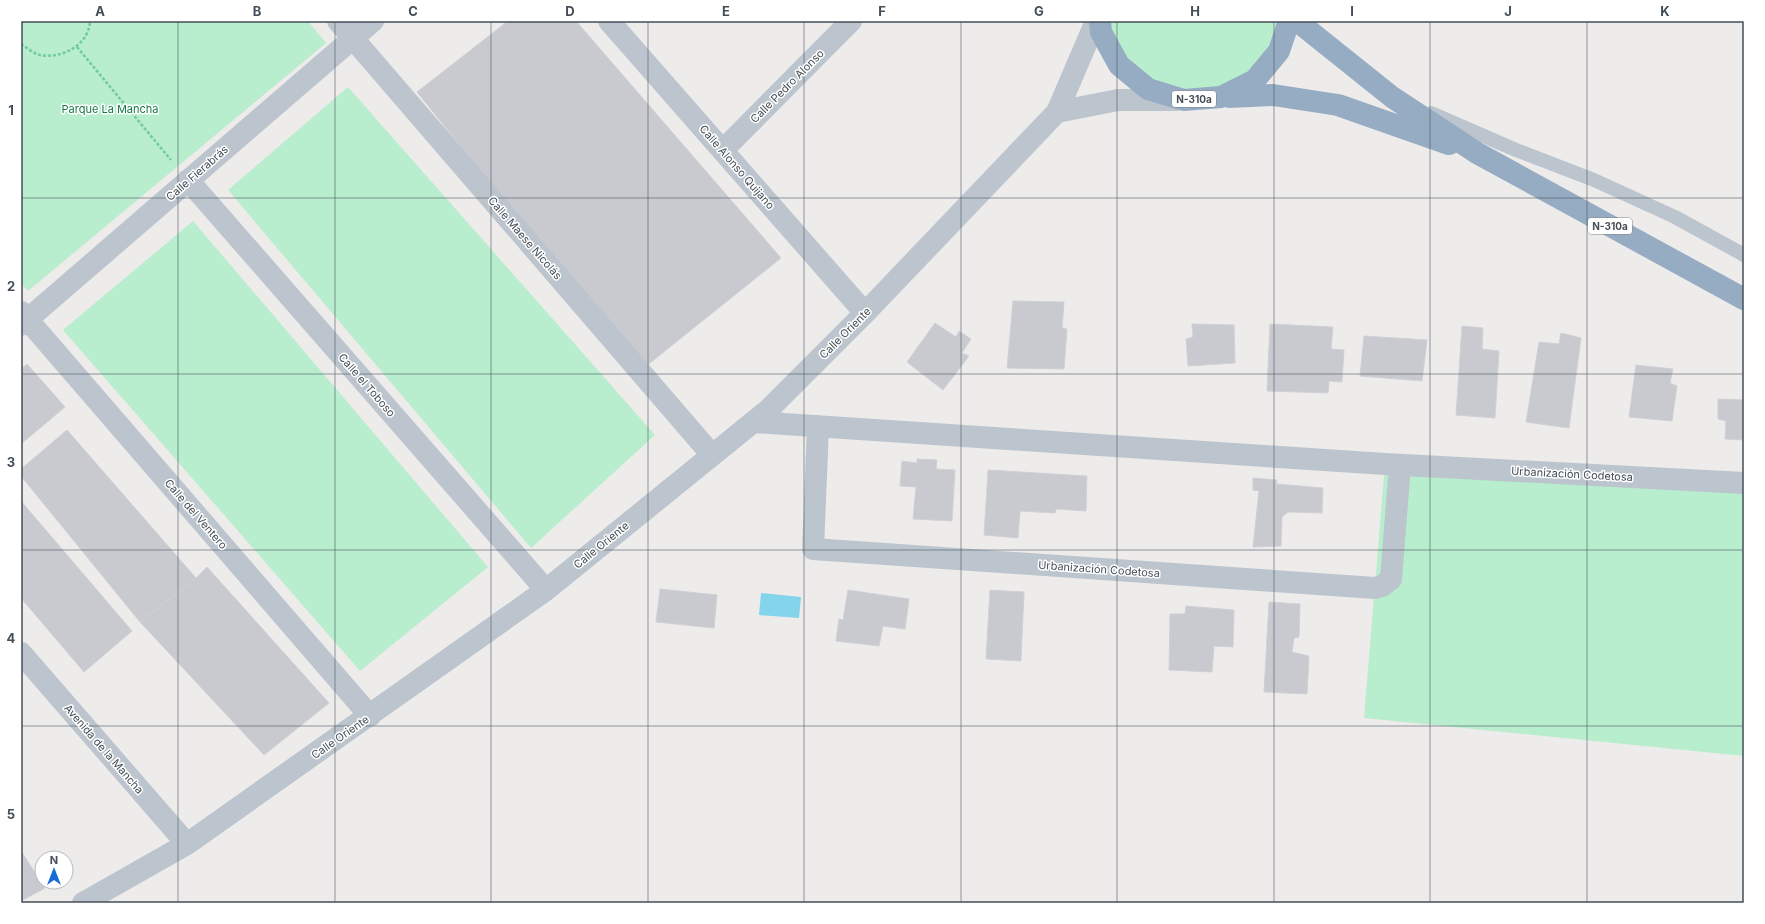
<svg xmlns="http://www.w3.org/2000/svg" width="1765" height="924" font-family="Inter,sans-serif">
  <rect width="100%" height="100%" fill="#eeebeb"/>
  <path fill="#b8edcd" d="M21,21H308L326,43L28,291L21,283Z
    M1100,21H1289L1279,51L1221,97L1148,89Z
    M348,87L655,435L531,548L228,190Z
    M193,221L488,567L360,671L63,330Z
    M1385,464L1744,483V756L1364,718Z"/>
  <path fill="#84d4eb" d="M761,593L801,597L799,618L759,615Z"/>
  <path fill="#c8cad0" stroke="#cfd1d7" d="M508,21H576L781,258L640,371L417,92Z
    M1013,301L1064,302L1062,328L1067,329L1064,369L1007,368Z
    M935,323L956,337L959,331L971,339L962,353L969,356L943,390L907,362Z
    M1192,324L1234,325L1235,363L1188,366L1186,339L1193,337Z
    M1270,324L1333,327L1331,349L1344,350L1342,382L1329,381L1328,393L1267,391Z
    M1462,326L1483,328L1482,349L1499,351L1495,418L1456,415Z
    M1561,333L1581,338L1569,428L1526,422L1539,342L1559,344Z
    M1364,336L1427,340L1422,381L1360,376Z
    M27,364L65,407L21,444V369Z
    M1636,365L1673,369L1670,383L1677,386L1672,421L1629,417Z
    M1718,399L1744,400V440L1725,439L1726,421L1718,419Z
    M67,430L196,578L140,622L21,476V469Z
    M917,459L937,460L936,469L955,470L952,521L913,519L916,487L900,486L902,461L917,463Z
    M988,470L1087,476L1086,511L1056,509L1055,513L1020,511L1018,538L984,535Z
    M1253,478L1277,480L1276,484L1323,488L1322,513L1288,512L1282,517L1281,546L1253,547L1259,491L1253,490Z
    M21,501L132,631L84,672L21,598Z
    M207,567L329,703L264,755L140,622L196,578Z
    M660,589L717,595L714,628L656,622Z
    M848,590L909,599L905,629L883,626L879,646L836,641L839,619L843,620Z
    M990,590L1024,592L1021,661L986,659Z
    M1269,602L1300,604L1299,637L1294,638L1292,652L1309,656L1307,694L1264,692Z
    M1186,606L1234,610L1233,647L1214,646L1212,672L1169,670L1170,614H1185Z
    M21,851L45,888L21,901Z"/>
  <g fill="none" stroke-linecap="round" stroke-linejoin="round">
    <path stroke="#70cb9f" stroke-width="2.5" stroke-dasharray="3 2" stroke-linecap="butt" d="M21,44C26,47 34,54 40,55C62,59 89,45 90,21
      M77,47L171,160"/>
    <path stroke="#bcc5ce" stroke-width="14" d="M1431,113L1516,150L1594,180L1675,217L1744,255"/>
    <path stroke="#bcc5ce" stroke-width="22" d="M338,21L712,455
      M609,21L865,313
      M1057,112L1118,100H1176
      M723,150L851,21
      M188,180L546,590
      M21,312L370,716
      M21,325L373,21
      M753,422L1385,464L1744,483
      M818,426L813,549L1375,588L1382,586L1391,579L1400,465
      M21,653L187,844
      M83,903L187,844L546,590L768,410L865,313L1057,112L1096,21"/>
    <path stroke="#96acc3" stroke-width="22" d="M1100,21L1101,32L1119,65L1148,89L1184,100L1221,97L1255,80L1279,51L1289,21
      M1297,21L1392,97L1477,153L1744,299
      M1229,97L1273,95L1338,105L1449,144"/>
  </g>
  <path fill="none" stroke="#444e58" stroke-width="1" stroke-opacity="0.55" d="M178,21V903M335,21V903M491,21V903M648,21V903M804,21V903M961,21V903M1117,21V903M1274,21V903M1430,21V903M1587,21V903M21,198H1744M21,374H1744M21,550H1744M21,726H1744"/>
  <g text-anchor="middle" stroke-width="3" stroke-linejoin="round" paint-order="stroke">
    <g fill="#fff" stroke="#7c838a" stroke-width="1">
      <rect x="1172" y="91" width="44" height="16" rx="3"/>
      <rect x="1588" y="218" width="44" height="16" rx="3"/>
    </g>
    <g font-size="10" font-weight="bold" fill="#444e58">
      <text x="1194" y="103">N-310a</text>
      <text x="1610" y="230">N-310a</text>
    </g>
    <g font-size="11" fill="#444e58" stroke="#fff">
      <text transform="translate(787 86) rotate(-45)" y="4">Calle Pedro Alonso</text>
      <text transform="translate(737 167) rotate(49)" y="4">Calle Alonso Quijano</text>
      <text transform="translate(197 173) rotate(-41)" y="4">Calle Fierabrás</text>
      <text transform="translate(525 238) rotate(49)" y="4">Calle Maese Nicolás</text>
      <text transform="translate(845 333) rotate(-45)" y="4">Calle Oriente</text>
      <text transform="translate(367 385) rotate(49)" y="4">Calle el Toboso</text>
      <text transform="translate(1572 474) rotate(3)" y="4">Urbanización Codetosa</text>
      <text transform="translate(196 514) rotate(49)" y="4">Calle del Ventero</text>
      <text transform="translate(601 545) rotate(-39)" y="4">Calle Oriente</text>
      <text transform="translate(1099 569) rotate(4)" y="4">Urbanización Codetosa</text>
      <text transform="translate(340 737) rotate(-35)" y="4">Calle Oriente</text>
      <text transform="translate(104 749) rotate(49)" y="4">Avenida de la Mancha</text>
    </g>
    <g font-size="11" fill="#167848" stroke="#fff">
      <text x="110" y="113">Parque La Mancha</text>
    </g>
  </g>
  <rect width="1765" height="924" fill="none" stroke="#ffffff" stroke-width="44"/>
  <g transform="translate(54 870)"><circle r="19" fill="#ffffff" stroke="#b4b8bc"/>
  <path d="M0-3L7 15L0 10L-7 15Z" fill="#196bda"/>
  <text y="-6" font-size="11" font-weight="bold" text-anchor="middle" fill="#444e58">N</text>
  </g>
  <rect x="22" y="22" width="1721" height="880" fill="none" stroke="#444e58" stroke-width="1.5"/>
  <g font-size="13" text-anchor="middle" font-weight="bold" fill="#444e58">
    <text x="100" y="16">A</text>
    <text x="257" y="16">B</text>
    <text x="413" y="16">C</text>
    <text x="570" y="16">D</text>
    <text x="726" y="16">E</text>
    <text x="882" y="16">F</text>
    <text x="1039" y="16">G</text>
    <text x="1195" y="16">H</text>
    <text x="1352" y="16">I</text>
    <text x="1508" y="16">J</text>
    <text x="1665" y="16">K</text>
    <text x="11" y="115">1</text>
    <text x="11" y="291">2</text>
    <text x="11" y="467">3</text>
    <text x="11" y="643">4</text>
    <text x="11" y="819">5</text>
  </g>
</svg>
